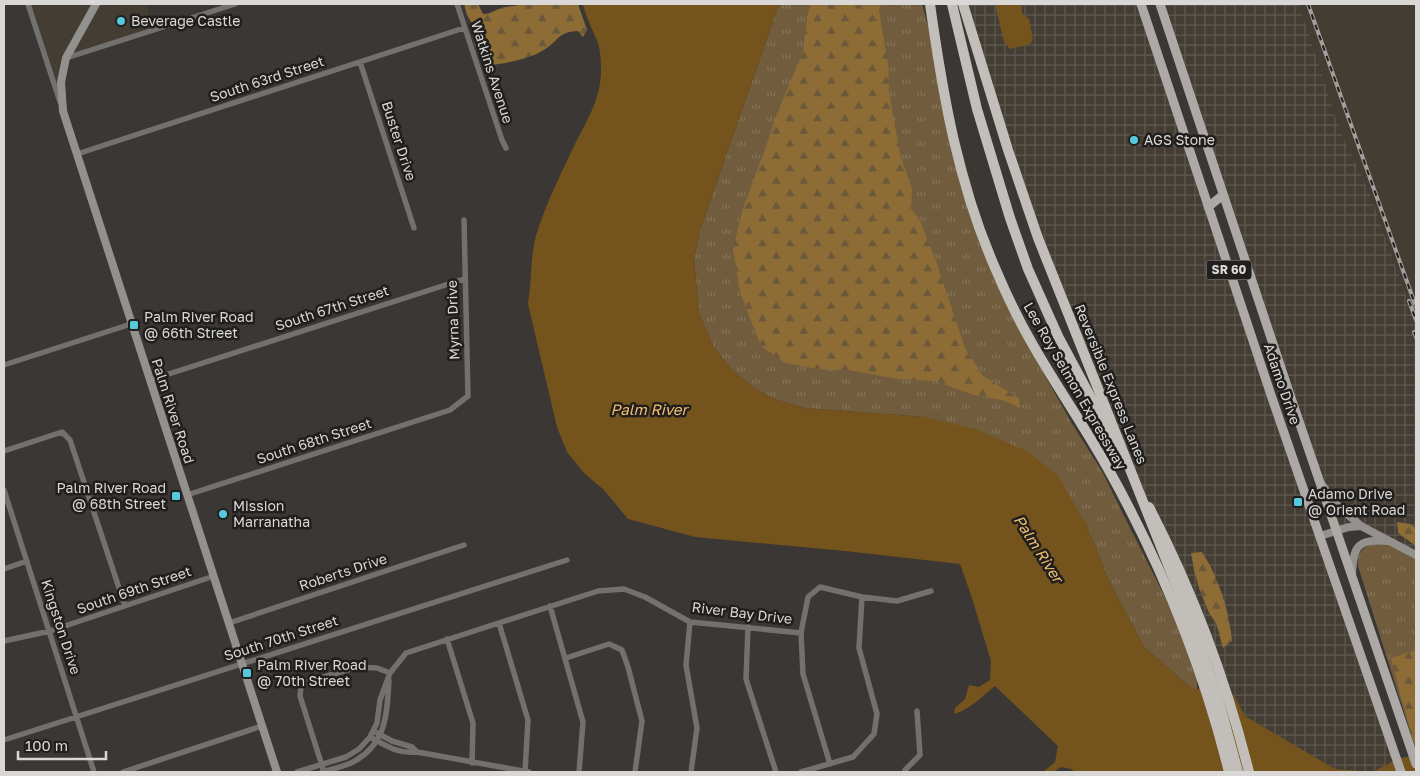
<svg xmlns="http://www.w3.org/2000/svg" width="1420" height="776" font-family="'Golos Text',sans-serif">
  <defs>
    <pattern id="industrial-grid" width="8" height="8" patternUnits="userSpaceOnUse" patternTransform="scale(1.25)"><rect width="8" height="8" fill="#433d34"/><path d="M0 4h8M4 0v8" fill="none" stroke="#5e5851"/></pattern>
    <pattern id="grass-tufts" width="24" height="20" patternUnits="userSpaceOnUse" patternTransform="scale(1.25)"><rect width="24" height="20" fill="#715d3e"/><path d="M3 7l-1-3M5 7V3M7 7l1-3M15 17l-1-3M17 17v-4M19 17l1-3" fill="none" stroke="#857459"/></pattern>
    <pattern id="forest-firs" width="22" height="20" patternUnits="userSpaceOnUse" patternTransform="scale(1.25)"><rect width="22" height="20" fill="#8d6c36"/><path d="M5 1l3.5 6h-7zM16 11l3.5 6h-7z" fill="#6b593a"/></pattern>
  </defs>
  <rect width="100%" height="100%" fill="#3a3734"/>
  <path fill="#433d34" d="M28,4H95L67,54L60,93Z
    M97,4H146L154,30L68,57Z
    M1299,4H1416V324L1369,191L1340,131Z"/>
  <path fill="url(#industrial-grid)" d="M963,4H1143L1394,761L1372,772L1335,769L1245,716L1234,695L1227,689L1055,289Z
    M1164,4H1299L1340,131L1369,191L1416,324V553L1358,525L1338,528Z"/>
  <path fill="url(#grass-tufts)" d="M779,4H922L980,218L1039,365L1071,422L1103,473L1120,508L1168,603L1188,649L1197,677V691L1189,686L1144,647L1109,581L1086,524L925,417L805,408L777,400L754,388L731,369L713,346L699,314L694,259L700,230Z
    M1384,541L1416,555V750L1358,566C1357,547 1368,545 1384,541Z"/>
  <path fill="url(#forest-firs)" d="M464,4H478L483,14C492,14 496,9 504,7C510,6 515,7 521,4H578L587,30L583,37L578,31C556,32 560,41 542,51C532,58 497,66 485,65L475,46L473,37L475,29L467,15Z
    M811,4H878L888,65L889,92L900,154L912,189L911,208L920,221L936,261L965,348L983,376L1019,398L1020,408L1002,400L974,395L935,381L898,379L848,370L817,369L785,363L761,346L740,292L733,249L743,208L767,144L776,116L803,52L807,16Z
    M1397,522L1410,524L1416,528V546L1398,533Z
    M1202,552C1219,578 1229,610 1232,641L1223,648L1216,623L1209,613L1199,588L1194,570L1191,553Z
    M1416,650V742L1413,741L1391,658Z"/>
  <path fill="#74541c" d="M583,4H779L700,230L694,259L699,314L713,346L731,369L754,388L777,400L805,408L925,417L975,429L1027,451L1058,476L1086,524L1109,581L1144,647L1189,686L1197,690L1207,680L1221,685L1234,695L1245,716L1335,769L1372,772L1400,758L1414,756H1416V772H1075L1071,769L1061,767L1053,772H1043L1055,762L1058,746L995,686C982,696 970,710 954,714L955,708L965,699L969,685L979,687L990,680L991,661L971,595L960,564L845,551L695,537L628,519L604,490L584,473L567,452L557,427L528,304C532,281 530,258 536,236C545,205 560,176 573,148C585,124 600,101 601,73C601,63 601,53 598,43C593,30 586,18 583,4Z
    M995,4H1022V13L1029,19L1033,39L1030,44L1010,49L1004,42Z"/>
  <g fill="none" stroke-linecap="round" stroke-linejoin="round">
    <path stroke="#72716f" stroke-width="5.5" d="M28,4L60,102
      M457,4L502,140L506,148
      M66,58L235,4
      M360,62L414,228
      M77,154L464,28
      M4,365L131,324
      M150,380L464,279
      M4,451L62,432L70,440L125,606
      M4,490L94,772
      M187,495L450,410L468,396L464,220
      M4,569L27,561
      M550,606L583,722L579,772
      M690,622L686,665L697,728L691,772
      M229,623L464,545
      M499,623L528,720L525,772
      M748,627L746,679L776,772
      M447,639L473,723L472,763
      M4,641L50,631L214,576
      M566,658L609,644L622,650L628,667L642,721L635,772
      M377,733L392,741L412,747L417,752
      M370,737C386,746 398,754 417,752L529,772
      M4,740L567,560
      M830,764L803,674L801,633L808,597L820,587L862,597L897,601L931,591
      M123,772L262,726
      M297,772L346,757L359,749L370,737L377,723L380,700L390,673L406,653L598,591L624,589L645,597L690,622L801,633
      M322,772C332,769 343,767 353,762C387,744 387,713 389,680
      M324,772L300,696L301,687L307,682L357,667L377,668L390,673
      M801,772L853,757L874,734L877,714L859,648L862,597
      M906,772L905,770L920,755L917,711"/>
    <path stroke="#93918e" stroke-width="8" d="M96,4L66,58L61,82L63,111L277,772
      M1323,486L1337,505L1361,526
      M1320,536L1349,527L1361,526L1416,555
      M1352,575C1353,546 1358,538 1388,541"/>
    <path stroke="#aca9a6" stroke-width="9" d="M1141,4L1272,398L1401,772
      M1160,4L1289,392L1416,764
      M1208,207L1223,195"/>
    <path stroke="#c2bfbb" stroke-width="10" d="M930,4C943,96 958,184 996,270C1007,296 1019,321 1033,345C1058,389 1087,430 1111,474C1163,568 1203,667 1229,772
      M952,4L977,109L1010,218L1028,269L1058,336L1119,450
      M1149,507C1193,592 1226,680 1249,772"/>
    <g stroke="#a29f9d" stroke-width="4">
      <path id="rail" d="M1308,4L1416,307
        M1409,301L1416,320
        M1414,332L1416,337"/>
    </g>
    <use href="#rail" stroke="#201f1d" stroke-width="2" stroke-dasharray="5.5" stroke-linecap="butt"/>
    <path stroke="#c2bfbb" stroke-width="10" d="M963,4L1008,150L1038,238L1198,640L1218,698L1238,772"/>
  </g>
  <g fill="#55cadf" stroke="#201f1d" stroke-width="2">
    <circle cx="121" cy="21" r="5"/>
    <circle cx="1134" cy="140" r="5"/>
    <rect x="129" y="320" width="10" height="10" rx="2.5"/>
    <rect x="171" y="491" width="10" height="10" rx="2.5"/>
    <rect x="1293" y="497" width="10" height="10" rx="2.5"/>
    <circle cx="223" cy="514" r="5"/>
    <rect x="242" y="668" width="10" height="10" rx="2.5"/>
  </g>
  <g text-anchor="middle" stroke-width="5" stroke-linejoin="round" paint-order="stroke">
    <rect fill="#201f1d" stroke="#a2a09e" stroke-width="1" x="1206.5" y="260.5" width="45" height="19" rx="4"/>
    <g font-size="12" font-weight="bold" fill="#dad8d6">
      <text x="1229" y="274">SR 60</text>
    </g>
    <g font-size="14" fill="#dad8d6" stroke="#201f1d" text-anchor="start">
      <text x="131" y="26">Beverage Castle</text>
      <text x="1144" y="145">AGS Stone</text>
      <text x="144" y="322">Palm River Road<tspan x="144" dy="16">@ 66th Street</tspan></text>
      <text x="166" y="493" text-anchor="end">Palm River Road<tspan x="166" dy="16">@ 68th Street</tspan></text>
      <text x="1308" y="499">Adamo Drive<tspan x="1308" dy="16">@ Orient Road</tspan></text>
      <text x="233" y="511">Mission<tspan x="233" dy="16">Marranatha</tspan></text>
      <text x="257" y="670">Palm River Road<tspan x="257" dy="16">@ 70th Street</tspan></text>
    </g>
    <g font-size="14" fill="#dad8d6" stroke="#201f1d">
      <text transform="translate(492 72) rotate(72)" y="5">Watkins Avenue</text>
      <text transform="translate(267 79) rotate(-18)" y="5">South 63rd Street</text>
      <text transform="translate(399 141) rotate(72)" y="5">Buster Drive</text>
      <text transform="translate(332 308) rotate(-18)" y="5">South 67th Street</text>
      <text transform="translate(453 320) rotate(-92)" y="5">Myrna Drive</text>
      <text transform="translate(1111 384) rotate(68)" y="5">Reversible Express Lanes</text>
      <text transform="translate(1282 384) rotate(71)" y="5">Adamo Drive</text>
      <text transform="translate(1075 386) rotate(60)" y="5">Lee Roy Selmon Expressway</text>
      <text transform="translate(173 411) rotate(72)" y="5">Palm River Road</text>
      <text transform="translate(314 441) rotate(-18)" y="5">South 68th Street</text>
      <text transform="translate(343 572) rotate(-18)" y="5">Roberts Drive</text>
      <text transform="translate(134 590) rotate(-19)" y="5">South 69th Street</text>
      <text transform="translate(742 613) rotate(7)" y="5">River Bay Drive</text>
      <text transform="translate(61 627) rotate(72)" y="5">Kingston Drive</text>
      <text transform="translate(281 638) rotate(-18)" y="5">South 70th Street</text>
    </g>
    <g font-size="15" font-style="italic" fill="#f2bf70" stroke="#201f1d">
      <text x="649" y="415">Palm River</text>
      <text transform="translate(1038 549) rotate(57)" y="5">Palm River</text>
    </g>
  </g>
  <rect width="1420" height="776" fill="none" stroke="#dad8d6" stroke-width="10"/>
  <path d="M18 751v8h88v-8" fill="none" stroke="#dad8d6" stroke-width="2.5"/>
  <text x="25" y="751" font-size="15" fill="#dad8d6" stroke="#201f1d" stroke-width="4" paint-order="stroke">100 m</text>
</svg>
